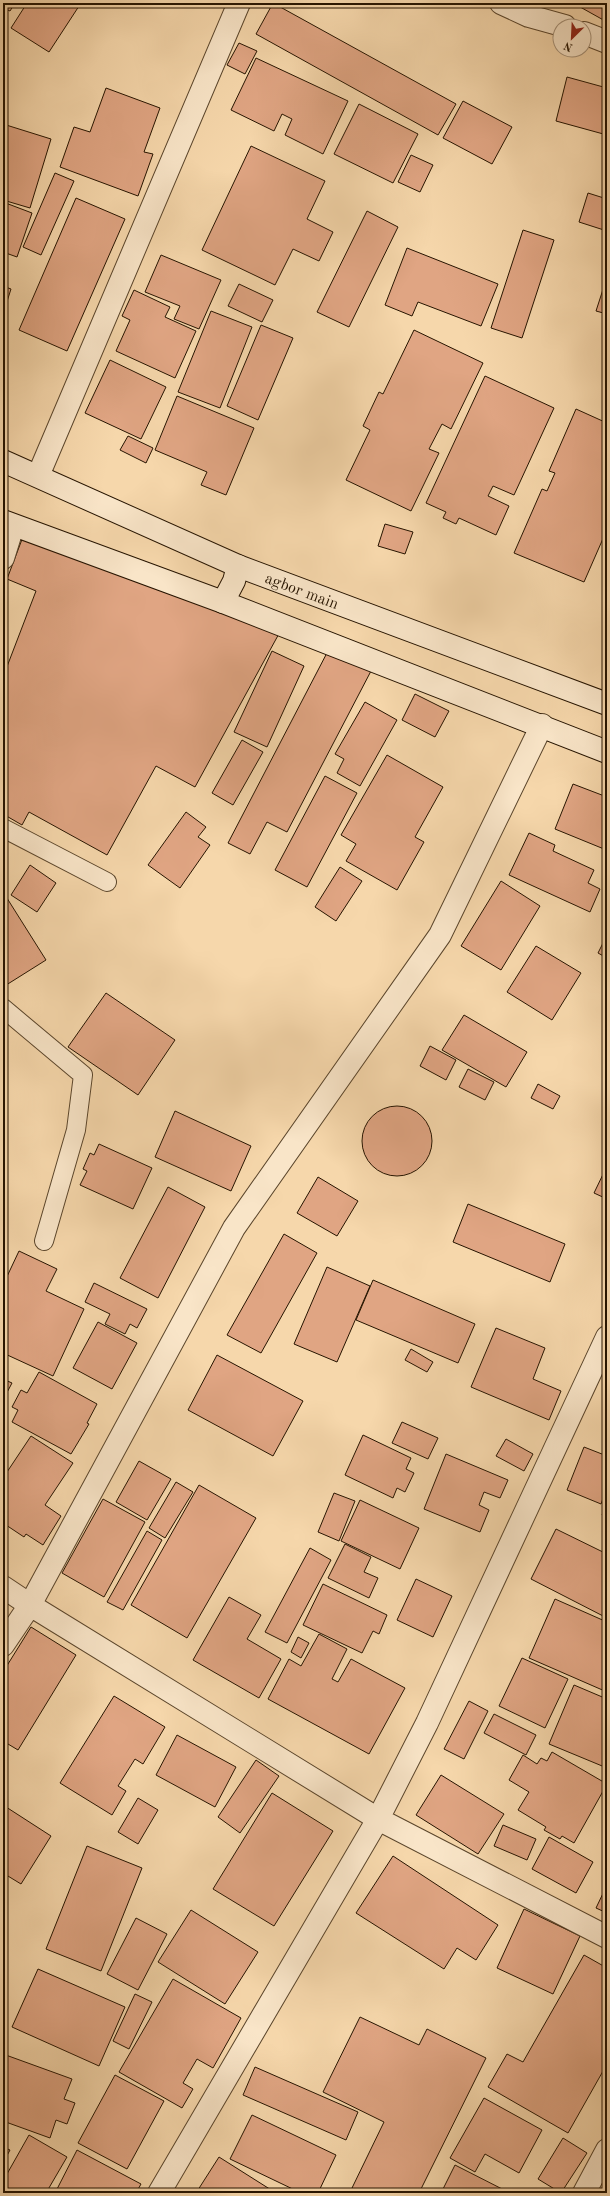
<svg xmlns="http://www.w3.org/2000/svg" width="610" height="2196" font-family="'Old Standard TT',serif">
  <rect width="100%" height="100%" fill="#f6d7ab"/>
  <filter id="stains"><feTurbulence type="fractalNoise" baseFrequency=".005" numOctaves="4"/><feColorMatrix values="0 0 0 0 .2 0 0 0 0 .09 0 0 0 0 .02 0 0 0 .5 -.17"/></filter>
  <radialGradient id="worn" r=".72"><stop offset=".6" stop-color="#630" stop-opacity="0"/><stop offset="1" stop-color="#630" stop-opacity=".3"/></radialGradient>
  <path fill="#e0a583" stroke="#261400" d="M3,3H15L10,11L3,8Z
    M27,3H81L49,52L11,28Z
    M273,3L456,104L438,135L256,34Z
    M573,3H607V22Z
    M239,43L257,51L245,74L227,65Z
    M256,58L348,101L323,154L285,135L292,119L282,114L274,131L231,110Z
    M567,77L607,88V135L556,121Z
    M106,88L160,108L144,152L153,154L138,196L60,167L74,127L90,132Z
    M463,101L512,127L492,164L443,138Z
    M359,104L418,134L393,183L334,154Z
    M3,124L51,139L30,208L3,200Z
    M251,146L325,181L307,219L333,232L319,261L293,249L275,285L202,250Z
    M411,155L433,165L420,192L398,182Z
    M55,173L74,181L41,255L23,247Z
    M588,193L607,199V231L579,222Z
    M76,198L125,219L67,351L19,330Z
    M3,202L32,213L17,257L3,252Z
    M367,211L398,227L349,327L317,312Z
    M523,230L554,240L522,338L491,328Z
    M407,248L498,284L481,326L418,302L412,316L385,305Z
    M161,255L221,280L199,329L174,319L180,306L145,292Z
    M607,277V314L596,311Z
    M239,284L273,300L262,322L228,306Z
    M3,286L11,289L3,314Z
    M134,290L170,307L165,317L196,331L175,378L116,351L130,320L122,316Z
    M211,311L252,327L220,408L178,392Z
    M261,325L293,338L258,420L227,406Z
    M414,330L483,363L451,429L442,424L429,449L439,453L411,511L346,480L370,430L363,426L379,392L383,394Z
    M110,360L166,387L141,439L85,413Z
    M485,376L554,408L514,495L493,486L488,496L509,506L496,535L459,518L456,524L443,518L446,512L426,503Z
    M177,396L254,428L226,495L201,485L207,472L155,450Z
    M576,409L607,423V535L605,534L584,582L514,553L542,489L547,491L555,473L549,471Z
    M128,436L153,448L146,463L120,450Z
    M385,524L413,532L405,554L378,546Z
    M24,534L281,630L195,787L156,766L107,855L29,812L22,825L3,814V677L36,591L7,579Z
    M329,649L371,671L287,832L267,822L250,854L228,843Z
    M272,651L304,666L267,747L234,732Z
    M415,694L449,711L435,737L402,720Z
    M365,702L397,720L360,786L337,773L344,759L335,754Z
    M242,740L263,752L233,805L212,793Z
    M387,755L443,787L415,837L424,842L397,890L346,861L356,844L341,835Z
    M325,776L357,793L307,887L275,870Z
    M573,784L607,797V842L604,849L555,829Z
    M186,812L206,827L198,837L210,845L180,888L148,865Z
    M529,833L555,845L553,851L594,870L588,883L600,889L590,912L509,875Z
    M30,865L56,883L37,912L11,895Z
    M340,867L362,881L336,921L315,907Z
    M501,881L540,906L501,970L461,946Z
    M5,895L46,960L3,987V897Z
    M607,935V958L598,953Z
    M536,946L581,973L552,1020L507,992Z
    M106,993L175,1040L138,1095L68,1047Z
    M464,1015L527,1052L506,1087L442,1050Z
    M430,1046L456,1060L446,1080L420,1066Z
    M468,1069L494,1082L485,1100L459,1087Z
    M538,1084L560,1096L553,1109L531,1098Z
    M362 1141a35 35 0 1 1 70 0a35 35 0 1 1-70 0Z
    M175,1111L251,1146L231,1191L155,1157Z
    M99,1144L152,1168L133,1209L80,1185L87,1171L83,1169L90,1153L94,1155Z
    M607,1166V1199L594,1193Z
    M318,1177L358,1201L337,1236L297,1213Z
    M168,1187L205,1207L158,1298L120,1278Z
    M468,1204L565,1244L550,1282L453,1242Z
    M284,1234L317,1253L261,1353L227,1335Z
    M19,1251L57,1269L46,1291L84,1309L53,1376L3,1353V1285Z
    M327,1267L370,1286L337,1362L294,1344Z
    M373,1280L475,1324L458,1363L356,1320Z
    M94,1283L147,1309L137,1328L130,1324L125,1334L105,1324L110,1314L85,1302Z
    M98,1322L137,1343L112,1389L73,1368Z
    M496,1328L545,1348L533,1379L561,1391L549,1420L471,1387Z
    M411,1349L433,1362L427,1372L405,1360Z
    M217,1355L303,1401L273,1456L188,1410Z
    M39,1372L97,1404L87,1423L89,1424L71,1454L12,1422L18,1410L12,1407L21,1390L27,1393Z
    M3,1379L12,1383L3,1400Z
    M402,1422L438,1438L428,1459L392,1443Z
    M363,1435L411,1458L406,1469L414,1473L405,1492L397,1488L393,1498L345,1475Z
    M31,1436L73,1463L45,1505L61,1516L43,1545L26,1534L24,1537L3,1523V1470L7,1472Z
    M506,1439L533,1454L524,1471L496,1456Z
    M584,1447L607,1456V1487L601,1504L567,1490Z
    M446,1454L508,1480L500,1498L484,1492L479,1505L489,1510L480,1532L424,1509Z
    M139,1461L171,1479L147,1520L116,1502Z
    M176,1482L193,1492L165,1538L149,1528Z
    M199,1485L256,1518L187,1638L131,1605Z
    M334,1493L355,1501L339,1541L318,1532Z
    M103,1499L145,1522L104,1597L62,1573Z
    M360,1500L419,1528L400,1569L341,1541Z
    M607,1504V1518L602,1515Z
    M556,1529L607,1554V1618L531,1579Z
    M147,1531L162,1540L123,1610L107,1602Z
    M345,1544L371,1557L364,1572L378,1578L369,1598L328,1578Z
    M310,1548L331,1560L287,1643L265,1632Z
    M416,1579L452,1596L433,1637L397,1620Z
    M323,1584L387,1615L379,1634L373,1631L362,1653L303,1625Z
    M229,1597L261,1615L247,1639L281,1659L259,1698L193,1660Z
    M555,1599L607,1622V1692L529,1658Z
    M31,1627L76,1655L18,1750L3,1741V1672Z
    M319,1634L347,1649L332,1679L338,1682L351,1659L405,1688L369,1754L268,1699L289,1659L301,1666Z
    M298,1637L309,1643L301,1658L291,1652Z
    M522,1658L568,1679L545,1728L499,1706Z
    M574,1685L607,1699V1768L549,1744Z
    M114,1696L165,1727L143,1764L135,1759L118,1786L126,1791L112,1815L60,1783Z
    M469,1701L488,1711L464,1759L444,1749Z
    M494,1714L536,1735L526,1755L484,1733Z
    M177,1735L236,1767L215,1807L156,1775Z
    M552,1752L607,1784L574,1843L562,1836L560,1839L544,1830L546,1827L518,1810L529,1792L509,1780L523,1755L537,1764L541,1758L547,1761Z
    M256,1760L279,1776L240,1833L218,1817Z
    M441,1775L504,1814L478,1854L416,1815Z
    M272,1793L333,1831L274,1926L213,1889Z
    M138,1798L158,1810L138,1844L118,1832Z
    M3,1805L51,1836L21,1884L3,1873Z
    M503,1825L536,1839L527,1860L494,1846Z
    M549,1837L593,1862L576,1893L532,1869Z
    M87,1846L142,1868L101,1971L46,1949Z
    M393,1856L498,1925L476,1960L457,1948L444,1969L356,1913Z
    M607,1885V1913L596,1908Z
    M524,1909L580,1936L553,1994L497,1968Z
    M191,1910L258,1952L225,2004L158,1962Z
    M136,1918L167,1934L138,1990L107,1974Z
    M584,1955L607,1968V2064L568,2133L488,2087L507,2054L523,2062Z
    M38,1969L125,2007L99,2066L12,2027Z
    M173,1979L241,2018L213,2068L197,2059L183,2083L193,2089L182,2108L119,2072Z
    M135,1994L152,2002L129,2049L113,2041Z
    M360,2017L419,2045L427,2029L486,2058L419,2193H363L352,2188L384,2122L323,2092Z
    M3,2054L72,2079L64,2099L75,2103L67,2124L56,2120L50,2138L3,2121Z
    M255,2067L358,2112L346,2140L243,2095Z
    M115,2075L164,2101L127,2169L78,2143Z
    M484,2098L542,2130L519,2173L485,2154L475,2172L450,2158Z
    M252,2115L336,2155L318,2193H301L230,2159Z
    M29,2135L67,2157L46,2193H3V2181Z
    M563,2138L587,2153L561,2193L538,2179Z
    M3,2147L10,2150L3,2163Z
    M77,2150L141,2184L136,2193H55Z
    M219,2157L276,2193H196Z
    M455,2165L510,2193H441Z"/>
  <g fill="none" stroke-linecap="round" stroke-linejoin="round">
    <g stroke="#5a452b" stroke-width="20">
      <path id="service" d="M3,828L107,882
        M3,1008L83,1075L76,1130L44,1241"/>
    </g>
    <g stroke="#5a452b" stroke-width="24">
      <path id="minor" d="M501,3L529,16L565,26
        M584,33L607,42
        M38,476L239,3
        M3,558L13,526
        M3,1587L30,1605L378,1819L607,1937
        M3,1645L30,1605L234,1228L440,935L542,725
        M159,2193L378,1819L427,1723L607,1337
        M584,2193L607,2150"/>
    </g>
    <g stroke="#261400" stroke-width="24">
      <g id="secondary">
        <path id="s1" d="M3,461L238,566L607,704"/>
        <path d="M3,521L223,602L607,752"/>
        <path d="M223,602L234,581L238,566"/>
      </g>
    </g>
    <use href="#service" stroke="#f9e5c8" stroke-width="18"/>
    <use href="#minor" stroke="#f9e5c8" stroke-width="22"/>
    <use href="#secondary" stroke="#f9e5c8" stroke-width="22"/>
  </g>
  <g text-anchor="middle" stroke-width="3" stroke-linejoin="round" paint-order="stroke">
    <g font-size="16" fill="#261400" stroke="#f9e5c8">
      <text dy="6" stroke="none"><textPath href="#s1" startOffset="326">agbor main</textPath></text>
    </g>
  </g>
  <rect width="610" height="2196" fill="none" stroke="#f6d7ab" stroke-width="16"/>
  <rect x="4" y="4" width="602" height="2188" fill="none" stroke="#261400" stroke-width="2"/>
  <rect x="8" y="8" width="594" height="2180" fill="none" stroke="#261400"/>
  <g transform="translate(572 38) rotate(204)"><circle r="19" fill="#f9e5c8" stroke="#a59178"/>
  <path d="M0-3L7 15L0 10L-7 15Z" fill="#8f2418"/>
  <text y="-6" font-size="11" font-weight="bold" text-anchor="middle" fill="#261400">N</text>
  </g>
  <rect width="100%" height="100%" filter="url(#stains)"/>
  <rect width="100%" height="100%" fill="url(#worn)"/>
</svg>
